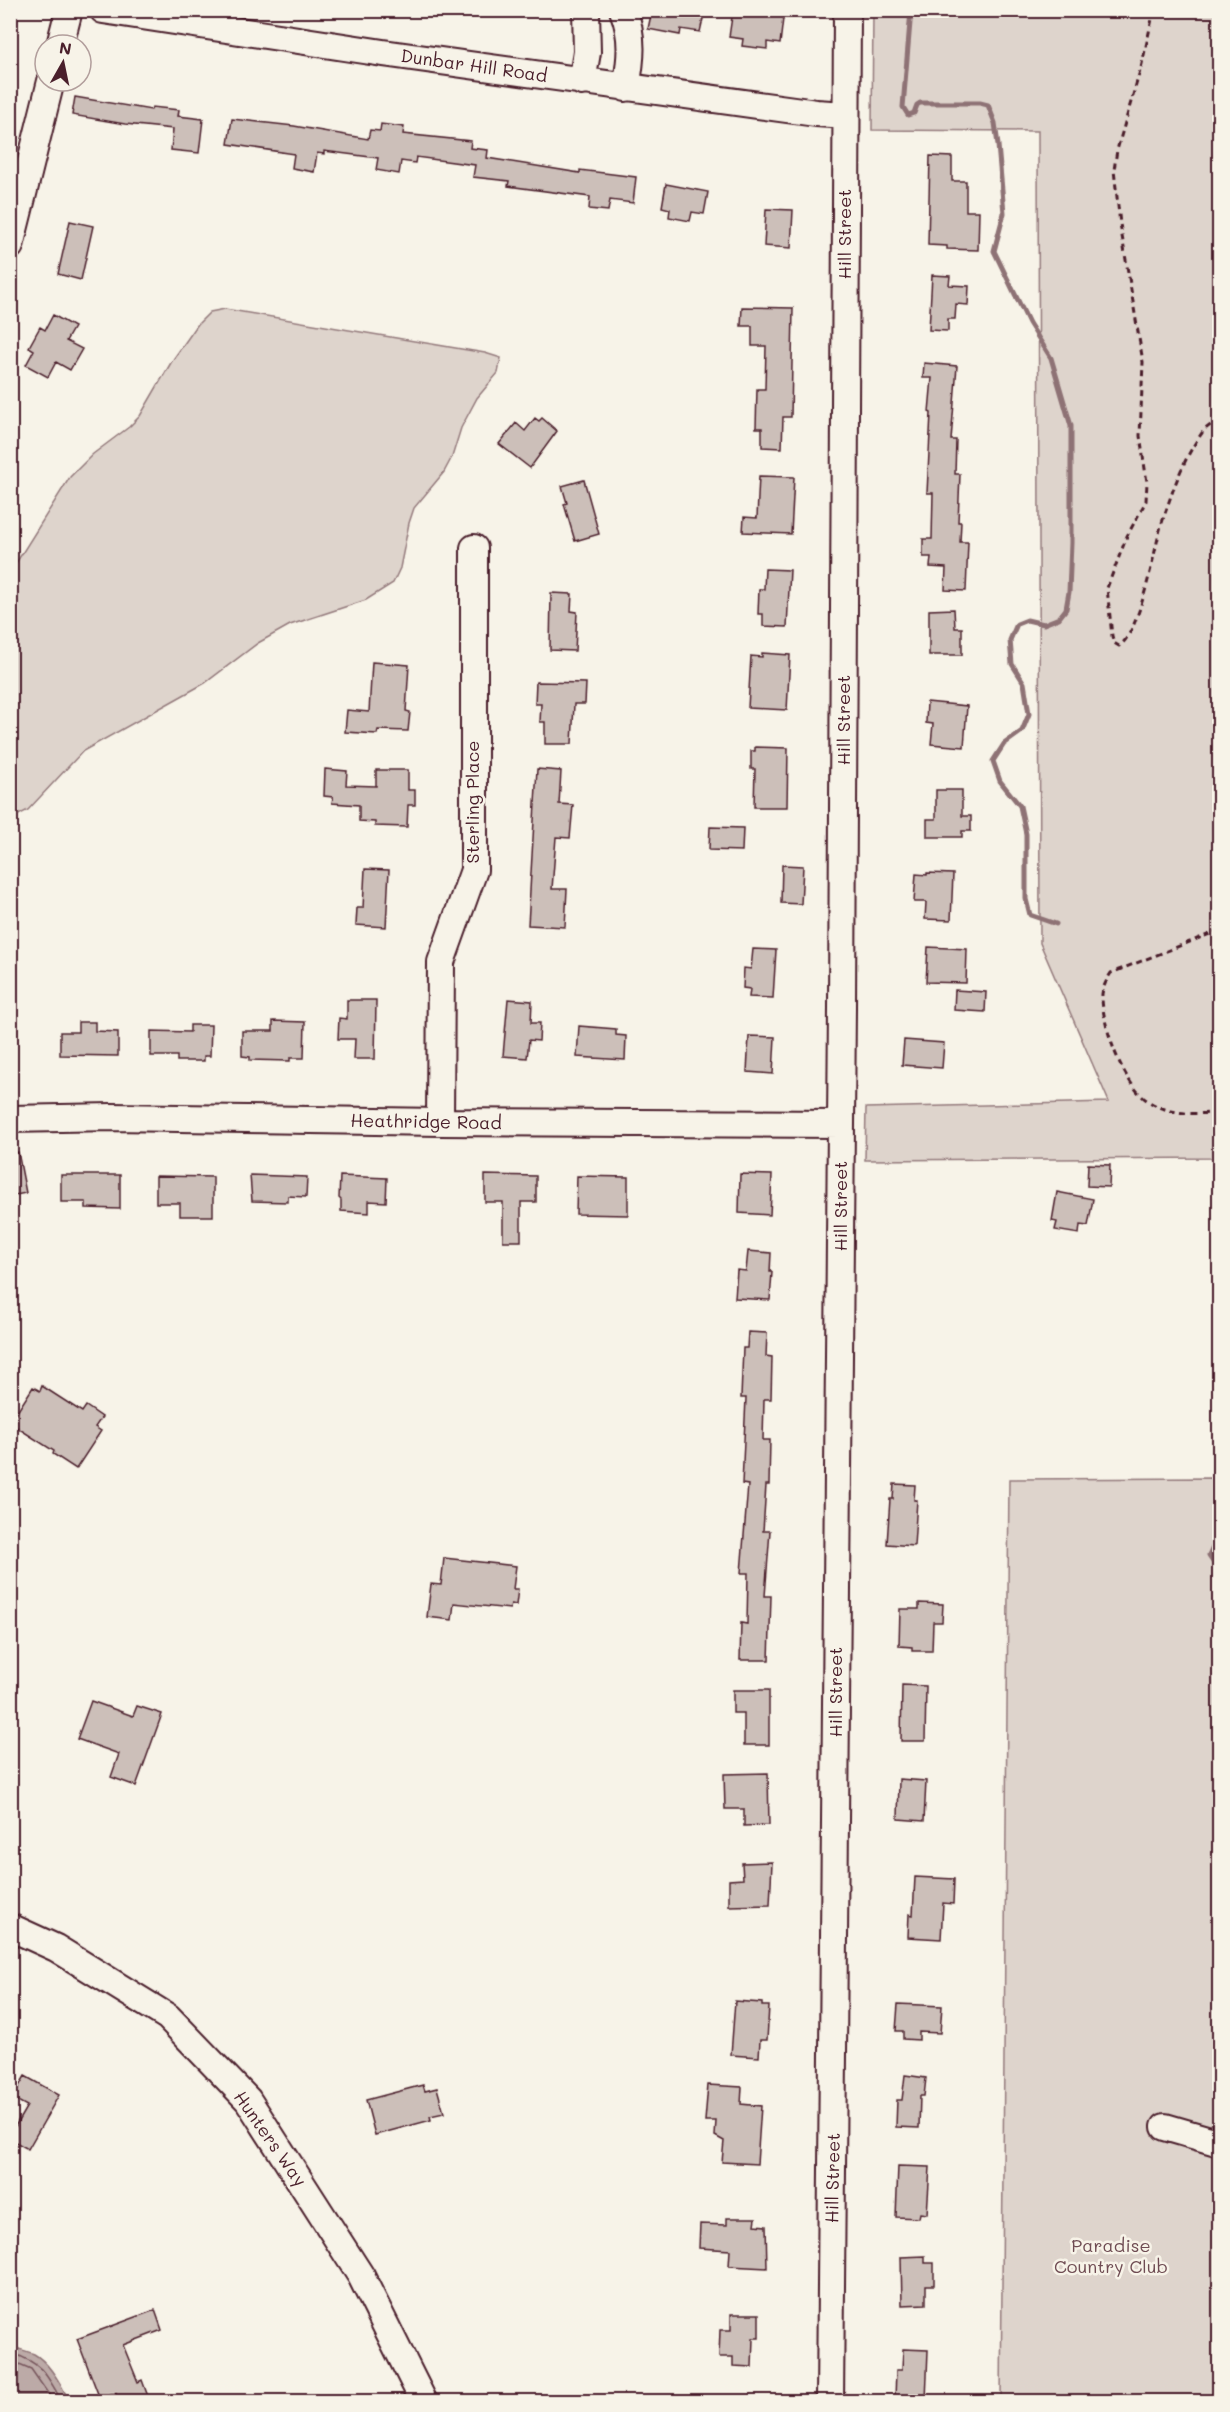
<svg xmlns="http://www.w3.org/2000/svg" width="1230" height="2412" font-family="Mali,sans-serif">
  <rect width="100%" height="100%" fill="#f7f3e8"/>
  <filter id="ink" filterUnits="userSpaceOnUse"><feTurbulence type="fractalNoise" baseFrequency=".0167" numOctaves="2"/><feDisplacementMap in="SourceGraphic" scale="12" xChannelSelector="R" yChannelSelector="G"/><feConvolveMatrix kernelMatrix="1 2 1 2 8 2 1 2 1" color-interpolation-filters="sRGB"/></filter>
  <g filter="url(#ink)">
    <path fill="#ded4cc" stroke="#947a7c" stroke-width="1.5" d="M873,11H1219V1158L865,1160L866,1108L1109,1102L1040,943L1038,131L872,130Z
      M225,309L485,353L501,358L498,373L477,398L461,428L452,457L444,472L414,508L409,523L400,568L393,583L366,600L290,625L258,643L205,683L83,751L28,810L11,819V571L70,477L93,454L129,427L140,416L172,361L198,324L210,312Z
      M1219,1478V2401L1001,2402L1009,1479Z"/>
    <path fill="#bcaaa7" stroke="#8e7275" stroke-width="1.5" d="M10,2346C18,2349 27,2351 34,2354C50,2363 62,2386 69,2401H11Z"/>
    <g fill="none" stroke-linecap="round" stroke-linejoin="round">
      <path stroke="#78575d" stroke-width="1.5" d="M10,2352C43,2364 46,2373 62,2402
        M10,2360L31,2369L54,2402"/>
      <path stroke="#8e7275" stroke-width="5" d="M911,10L903,107L908,115L914,113L917,105L920,103H980L988,105L995,123L998,145L1004,213L994,251L1029,323L1051,358L1071,426V543L1069,592L1066,609L1059,618L1044,624L1027,620L1017,624L1010,640L1012,664L1024,683L1029,714L1022,731L1004,744L993,761L1000,781L1020,806L1026,834V899L1030,915L1056,924
        M1220,1532L1209,1556L1220,1572"/>
    </g>
    <path fill="#ccbfb9" stroke="#4a1f2b" stroke-width="1.5" d="M652,10H705L700,32L681,29L680,35L648,29Z
      M733,10H784L780,44L767,42V49L742,46L743,39L729,37Z
      M75,97L151,110L152,107L179,110L178,116L203,119L199,153L171,150L173,129L125,124L72,115Z
      M232,119L294,126L368,139L370,130L380,131L381,124L404,127L403,134L471,141L470,148L488,150L487,158L580,173V170L636,177L633,203L610,200L608,211L589,209L590,197L508,186L509,181L473,177L475,165L416,157L415,163L401,161L399,174L376,170L378,158L324,151V154L317,153L314,172L292,168L294,154L228,144Z
      M930,156L952,157V181H966V211H979L978,250L947,249V246L928,245Z
      M666,184L708,192L704,214L692,212L690,221L669,217L670,209L662,207Z
      M766,209L793,210L791,248L764,246Z
      M70,221L93,226L81,280L58,274Z
      M932,275L950,276L949,285L969,286L968,305L956,304L955,319H948V331L929,330Z
      M742,307L793,308L791,417H783L782,448L762,447V428H756L757,389H765L766,346H752V326H741Z
      M53,315L74,327L66,341L82,349L70,370L56,362L48,377L26,365L34,350L29,347L40,327L45,330Z
      M924,363L957,366L951,440H956L955,474H960L958,522H961L960,542H968L966,591L945,590L946,568L930,567L931,557H923V539H932L933,493H927L931,413L929,412L932,378H923Z
      M535,418L539,421L542,418L557,431L530,468L499,444L516,423L525,431Z
      M759,476L794,477L791,534L743,532L744,517L757,518Z
      M584,480L599,534L575,541L564,504L567,503L562,486Z
      M765,569L790,570L787,627L763,626V614H758L759,589H764Z
      M551,593L572,594L571,611L577,612L575,651L550,650Z
      M954,609L955,628H962V655H929V610Z
      M762,653L790,655L787,710L748,708L751,656L762,657Z
      M372,662L409,665L406,711L410,712L408,731L378,730L377,734L345,732L347,710L369,712Z
      M536,682L586,683L585,704H574L572,744H545V722H540L541,704H535Z
      M927,702L967,706L964,747L931,744L933,724L926,723Z
      M755,747L788,748L787,807H754L755,769H751V751H755Z
      M325,769L347,771L346,785L376,786V770H408V790H415V805H408L407,827L375,826V822L359,821V805L332,803L333,797L324,796Z
      M537,769L561,771L559,804L573,805L570,838L556,837L552,889H567L565,927L528,925Z
      M936,790H962V816H971V831H962V837H927V819H936Z
      M710,827L743,828L742,851L709,850Z
      M782,865L803,866L801,904L781,903Z
      M365,869L389,870L386,927L356,925L357,908H363Z
      M927,873L953,874L951,920L925,919L926,902H914L916,874L927,875Z
      M928,947L967,949L966,983L926,982Z
      M753,949L776,950L773,998L749,997L750,989L743,988L744,968L751,969Z
      M955,990L986,992L985,1012L954,1010Z
      M508,999L532,1001L531,1023H540L539,1041L529,1040L527,1058L503,1056Z
      M347,1000H376L375,1059H354L355,1039H338L339,1018L347,1019Z
      M273,1021L305,1022L304,1058H290V1061L250,1060V1057L242,1056V1031H273Z
      M78,1022H95V1031L118,1032V1056L60,1055V1032H78Z
      M190,1025H211L210,1056H204V1061H177V1056H151V1031L190,1032Z
      M579,1026L616,1029V1035L626,1036L625,1060L577,1057Z
      M749,1036L775,1037L773,1074L747,1072Z
      M904,1040L944,1043L942,1068L902,1065Z
      M18,1152L26,1193L10,1196V1153Z
      M1088,1164L1110,1165L1109,1187L1087,1186Z
      M740,1174L772,1175L770,1215L739,1213Z
      M61,1175H120V1209L86,1208V1202H61Z
      M250,1175L307,1177L306,1197L288,1196V1202L252,1201Z
      M485,1175L536,1176V1202H521V1241H503V1202H485Z
      M156,1176L213,1177V1216H180V1203H156Z
      M340,1176L387,1178L386,1202L369,1201V1213L341,1211V1200L339,1198Z
      M577,1176L628,1177V1215L576,1214Z
      M1057,1192L1093,1199L1088,1226L1080,1225L1079,1234L1055,1230L1057,1222L1052,1221Z
      M748,1251L771,1253L770,1272H772L770,1300L735,1298L737,1270L746,1271Z
      M748,1332L767,1333L766,1356L772,1357L771,1399H764L763,1440H770L769,1485H766L763,1531H770L765,1596H771L769,1660H740L741,1623L747,1624L748,1573H741L748,1485L742,1484L746,1398H741L743,1348H747Z
      M42,1386L82,1412L86,1406L102,1417L95,1427L101,1431L76,1469L53,1454L54,1451L10,1423L33,1387L40,1391Z
      M894,1484L915,1485L914,1500H917L914,1546L887,1544L890,1499H893Z
      M444,1558L516,1566L513,1589H518L516,1605L511,1604L510,1609L454,1603L452,1620L427,1617L431,1584L441,1585Z
      M919,1603L943,1604L942,1622H933L932,1651H912V1647L899,1646L900,1609H919Z
      M902,1685L926,1686L925,1741H901Z
      M733,1690H769V1745H744V1713H733Z
      M91,1701L133,1716L137,1706L162,1714L136,1786L111,1777L119,1754L77,1739Z
      M768,1773L769,1825L744,1826V1809H725L724,1774Z
      M899,1779L926,1781L924,1821L898,1819Z
      M772,1862L770,1905L729,1906V1880L743,1879L742,1863Z
      M915,1877L954,1879L953,1904L943,1903L941,1939L908,1937L909,1914L913,1915Z
      M735,2001L762,2003V2006H769L767,2040H760L759,2057L731,2055Z
      M898,2004L942,2006L940,2033L919,2032V2040L903,2039V2031H896Z
      M905,2075L926,2078L924,2096H920L919,2128L896,2127L897,2100H902Z
      M25,2076L59,2095L28,2149L10,2139V2135L27,2106L12,2098Z
      M423,2085L425,2091L437,2088L444,2113L430,2116L431,2120L375,2135L366,2100Z
      M708,2085L742,2087L741,2104L761,2106L757,2164L722,2162L724,2141L715,2136L716,2121H705Z
      M898,2166L930,2167L927,2214L920,2213L919,2218L896,2217Z
      M727,2218H756L755,2225L766,2226L767,2268L729,2266L730,2250L699,2248L700,2224L727,2225Z
      M925,2256V2263H934V2285H926V2304L902,2305L901,2257Z
      M155,2310L162,2330L123,2345L138,2382L142,2380L150,2402H119L116,2393L100,2399L77,2339Z
      M731,2314H759V2338H753L752,2367L733,2366V2357H719L720,2330H731Z
      M903,2349L928,2350L926,2400L895,2399L896,2370H902Z"/>
    <g fill="none" stroke-linecap="round" stroke-linejoin="round">
      <g stroke="#4a1f2b" stroke-width="30">
        <path id="minor" d="M103,10L383,53L816,113L846,115
          M623,10C634,37 631,60 626,88
          M60,45L69,10
          M582,82L587,52L586,10
          M10,246L51,81
          M10,1119L112,1117L440,1122L841,1124
          M440,1122L441,962L474,870V548
          M10,1927L56,1948L168,2017L248,2100L361,2276L424,2402
          M1165,2127L1220,2143
          M830,2402L842,1008L847,10"/>
      </g>
      <path stroke="#4a1f2b" stroke-width="3" stroke-dasharray="6 4.5" stroke-linecap="butt" d="M1154,10L1142,64L1117,150L1114,170L1120,224L1143,362L1140,436L1147,482L1146,501L1127,536L1107,588L1112,636L1114,643L1119,646C1140,633 1154,551 1161,526C1171,495 1182,460 1202,433C1206,427 1214,423 1220,419
        M1220,930L1111,973C1107,979 1103,987 1102,994C1101,1023 1123,1085 1148,1101C1169,1115 1196,1115 1220,1112"/>
      <use href="#minor" stroke="#f7f3e8" stroke-width="26"/>
    </g>
  </g>
  <g text-anchor="middle" stroke-width="5" stroke-linejoin="round" paint-order="stroke">
    <g font-size="18" fill="#4a1f2b" stroke="#f7f3e8">
      <text transform="translate(474 66) rotate(8)" y="6">Dunbar Hill Road</text>
      <text transform="translate(845 234) rotate(-90)" y="6">Hill Street</text>
      <text transform="translate(844 720) rotate(-90)" y="6">Hill Street</text>
      <text transform="translate(473 802) rotate(-90)" y="6">Sterling Place</text>
      <text transform="translate(426 1122) rotate(1)" y="6">Heathridge Road</text>
      <text transform="translate(841 1206) rotate(-90)" y="6">Hill Street</text>
      <text transform="translate(836 1692) rotate(-90)" y="6">Hill Street</text>
      <text transform="translate(270 2139) rotate(55)" y="6">Hunters Way</text>
      <text transform="translate(833 2178) rotate(-89)" y="6">Hill Street</text>
    </g>
    <g font-size="18" fill="#6f4c53" stroke="#f7f3e8">
      <text x="1111" y="2252">Paradise<tspan x="1111" dy="21">Country Club</tspan></text>
    </g>
  </g>
  <rect width="1230" height="2412" fill="none" stroke="#f7f3e8" stroke-width="36"/>
  <rect x="18" y="18" width="1194" height="2376" fill="none" stroke="#4a1f2b" stroke-width="2" filter="url(#ink)"/>
  <g transform="translate(63 63) rotate(9)"><circle r="28" fill="#f7f3e8" stroke="#b29e9c" stroke-width="1.5"/>
  <path d="M0-4.5L10 22L0 15L-10 22Z" fill="#4a1f2b"/>
  <text y="-9" font-size="16" font-weight="bold" text-anchor="middle" fill="#4a1f2b">N</text>
  </g>
</svg>
